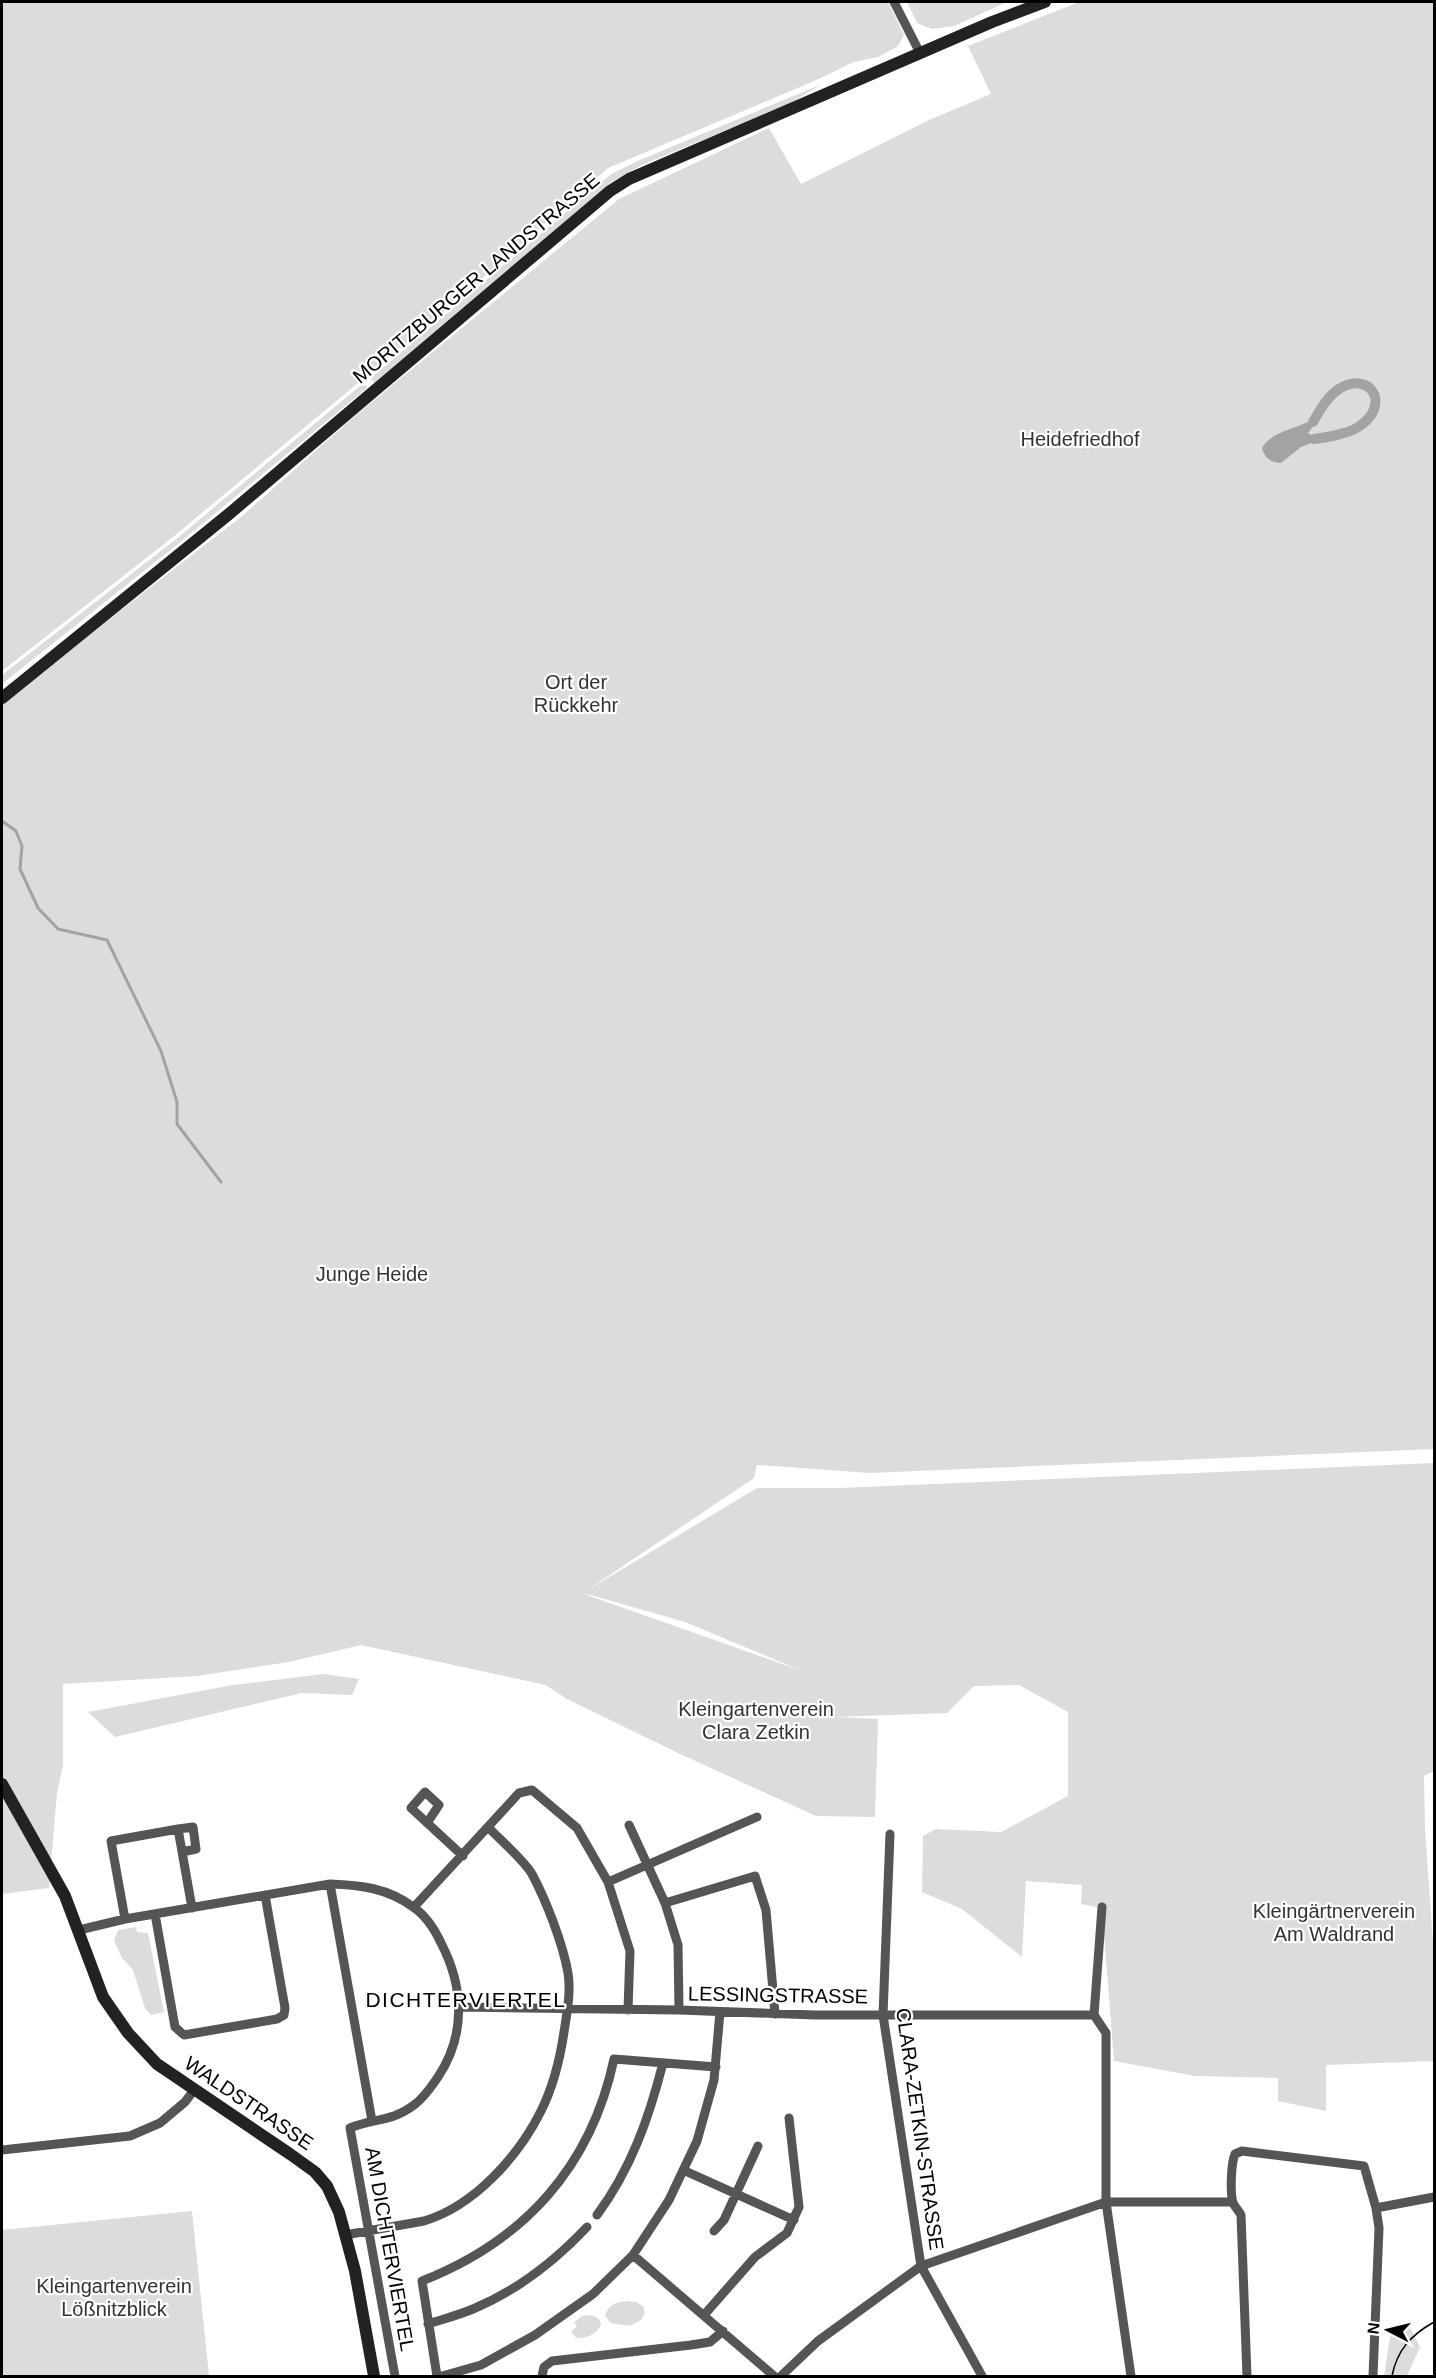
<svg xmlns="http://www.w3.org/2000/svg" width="1436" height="2378" font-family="Arial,sans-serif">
  <rect width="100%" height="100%" fill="#fff"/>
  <path fill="#dcdcdc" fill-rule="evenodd" d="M2,2H888L904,35L898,46L878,57L854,62L812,82L608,168L447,309L173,537L2,671Z
    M907,2H1007L954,26L932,29L917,23Z
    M1079,2H1434V1449L870,1473L757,1465L754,1478L586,1591L757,1488H840L1434,1463V1771L1424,1776L1425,1828L1434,1957V2061L1326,2065V2111L1278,2101V2078L1195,2076L1114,2061L1102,1908L1081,1904L1082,1885L1026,1881L1022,1957L962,1909L922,1892L923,1836L936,1829L1001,1832L1068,1796V1712L1019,1685L974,1686L947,1713L835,1717L878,1719L875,1817L816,1816L678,1753L567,1699L546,1685L361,1645L289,1662L197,1676L63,1684V1765L57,1793L49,1888L2,1894V700L49,666L241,517L355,416L619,199L769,128L801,184L929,120L991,94L968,46ZM587,1594L685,1622L802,1671L587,1595Z
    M822,84L789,104L642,165L611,182L374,383L371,378L611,174L640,160Z
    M366,385L367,388L178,544L2,684V675L175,540L360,386Z
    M323,1674L359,1679L352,1695L302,1693L115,1737L88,1712L233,1685Z
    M136,1927L137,1932L148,1933L164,2012L151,2015L145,2008L133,1970L122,1958L114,1941L118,1930Z
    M192,2211L209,2376H2V2230Z
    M627,2301L636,2302L643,2306L645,2313L641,2320L630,2326L610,2323L605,2315C609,2304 617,2302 627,2301Z
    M588,2315C595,2316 600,2317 601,2325C596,2335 587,2338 576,2338L571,2331L577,2327L574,2322L582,2316Z
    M1409,2326L1420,2347L1407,2376H1384L1390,2337Z"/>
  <path fill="#a3a3a3" d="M1311,420L1314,425L1308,433L1313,436L1314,442L1301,447L1281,463C1270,462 1265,458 1262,448C1273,430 1295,430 1311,420Z"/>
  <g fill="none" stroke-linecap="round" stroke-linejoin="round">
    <path stroke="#a3a3a3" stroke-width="3" d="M2,821L16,831L22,846L20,869L38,908L58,929L107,940L161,1051L177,1102V1124L221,1182"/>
    <path stroke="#a3a3a3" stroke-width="10" d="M1313,422C1320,410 1327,397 1339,389C1371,369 1394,407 1355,429C1342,435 1328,437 1314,439"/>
    <path stroke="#555" stroke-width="9" d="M894,2L920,53
      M427,1823L439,1805L425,1792L411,1808L463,1856
      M629,1825L665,1903L678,1945L679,2010
      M178,1829L193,1827L196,1849L182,1852
      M890,1834L883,2015L921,2266L982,2376
      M608,1882L757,1817
      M330,1884L372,2121
      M665,1903L755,1876L766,1910L775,2014
      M414,1907L519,1793L532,1790L577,1828L608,1882L630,1951L628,2010
      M1102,1907L1094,2015L1106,2033V2202L1131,2376
      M155,1914L175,2027L184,2035L277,2019L284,2015L285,2008L265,1895
      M125,1919L111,1841L178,1829L192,1908
      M79,1930L125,1919L330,1884C360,1885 388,1888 413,1907C425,1915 435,1930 441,1943C464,1987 466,2035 438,2077C431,2087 424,2098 414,2105C392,2122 374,2118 350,2128L395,2376
      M461,2007L679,2010L815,2015H1094
      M2,2150L130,2136L160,2123L185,2102L194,2090
      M683,2170L794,2220
      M1376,2208L1434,2197
      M597,2215C631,2169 649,2118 663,2063
      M714,2231L724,2220L758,2146
      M345,2235L424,2221C474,2206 518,2157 541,2111C553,2087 560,2059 564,2032C567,2013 571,1992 568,1973C563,1944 546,1900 532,1874C523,1859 501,1841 488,1827
      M633,2255L774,2376
      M704,2315L755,2257L787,2233L799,2207L789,2118
      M428,2324C443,2319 459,2315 473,2309C516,2291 555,2261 587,2227
      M437,2376L422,2281C524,2241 591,2167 614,2059L716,2067
      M442,2376L481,2365L535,2335L593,2294L633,2255L669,2200L697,2141L714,2080L720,2012
      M542,2376L544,2367L552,2361L691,2345L710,2342L723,2331
      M781,2376L818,2341L921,2266L1106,2202H1233
      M1247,2376L1241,2215C1239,2211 1235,2207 1233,2203C1230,2193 1231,2163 1235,2154L1242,2151L1364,2166L1376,2208L1379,2228L1373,2376"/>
    <path stroke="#222" stroke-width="12" d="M2,698L229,514L610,191L629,179L992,22L1045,2
      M2,1784L65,1896L103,1997L128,2033L157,2064L290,2154L315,2172L327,2186L339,2212L355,2271L374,2376"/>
    <path stroke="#000" stroke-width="1.5" d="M1392,2376C1397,2350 1411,2335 1434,2322"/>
  </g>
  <g text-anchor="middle" stroke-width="4.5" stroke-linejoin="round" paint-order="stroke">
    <g font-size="20" fill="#000" stroke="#fff">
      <text transform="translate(476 278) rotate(-40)" y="7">MORITZBURGER LANDSTRASSE</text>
      <text transform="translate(778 1995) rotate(1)" y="7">LESSINGSTRASSE</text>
      <text transform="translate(249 2103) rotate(34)" y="7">WALDSTRASSE</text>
      <text transform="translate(920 2129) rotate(82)" y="7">CLARA-ZETKIN-STRASSE</text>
      <text transform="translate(390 2249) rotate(80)" y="7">AM DICHTERVIERTEL</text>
    </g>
    <g font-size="20" fill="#333" stroke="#fff">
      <text x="1080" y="446">Heidefriedhof</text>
      <text x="576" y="689">Ort der<tspan x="576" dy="23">Rückkehr</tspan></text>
      <text x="372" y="1281">Junge Heide</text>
      <text x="756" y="1716">Kleingartenverein<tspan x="756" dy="23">Clara Zetkin</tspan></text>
      <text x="1334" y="1918">Kleingärtnerverein<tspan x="1334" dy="23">Am Waldrand</tspan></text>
      <text x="114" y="2293">Kleingartenverein<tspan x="114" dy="23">Lößnitzblick</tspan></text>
    </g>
    <g font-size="21" letter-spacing="1.5" fill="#000" stroke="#fff">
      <text x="466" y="2007">DICHTERVIERTEL</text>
    </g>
  </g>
  <rect width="1436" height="2378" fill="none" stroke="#000000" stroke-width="6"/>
  <g transform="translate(1388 2330) rotate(277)" stroke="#ffffff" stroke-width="4.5" paint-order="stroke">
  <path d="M0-4.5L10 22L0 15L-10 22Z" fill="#000000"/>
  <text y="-9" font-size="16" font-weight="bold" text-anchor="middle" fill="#000000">N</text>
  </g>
</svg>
